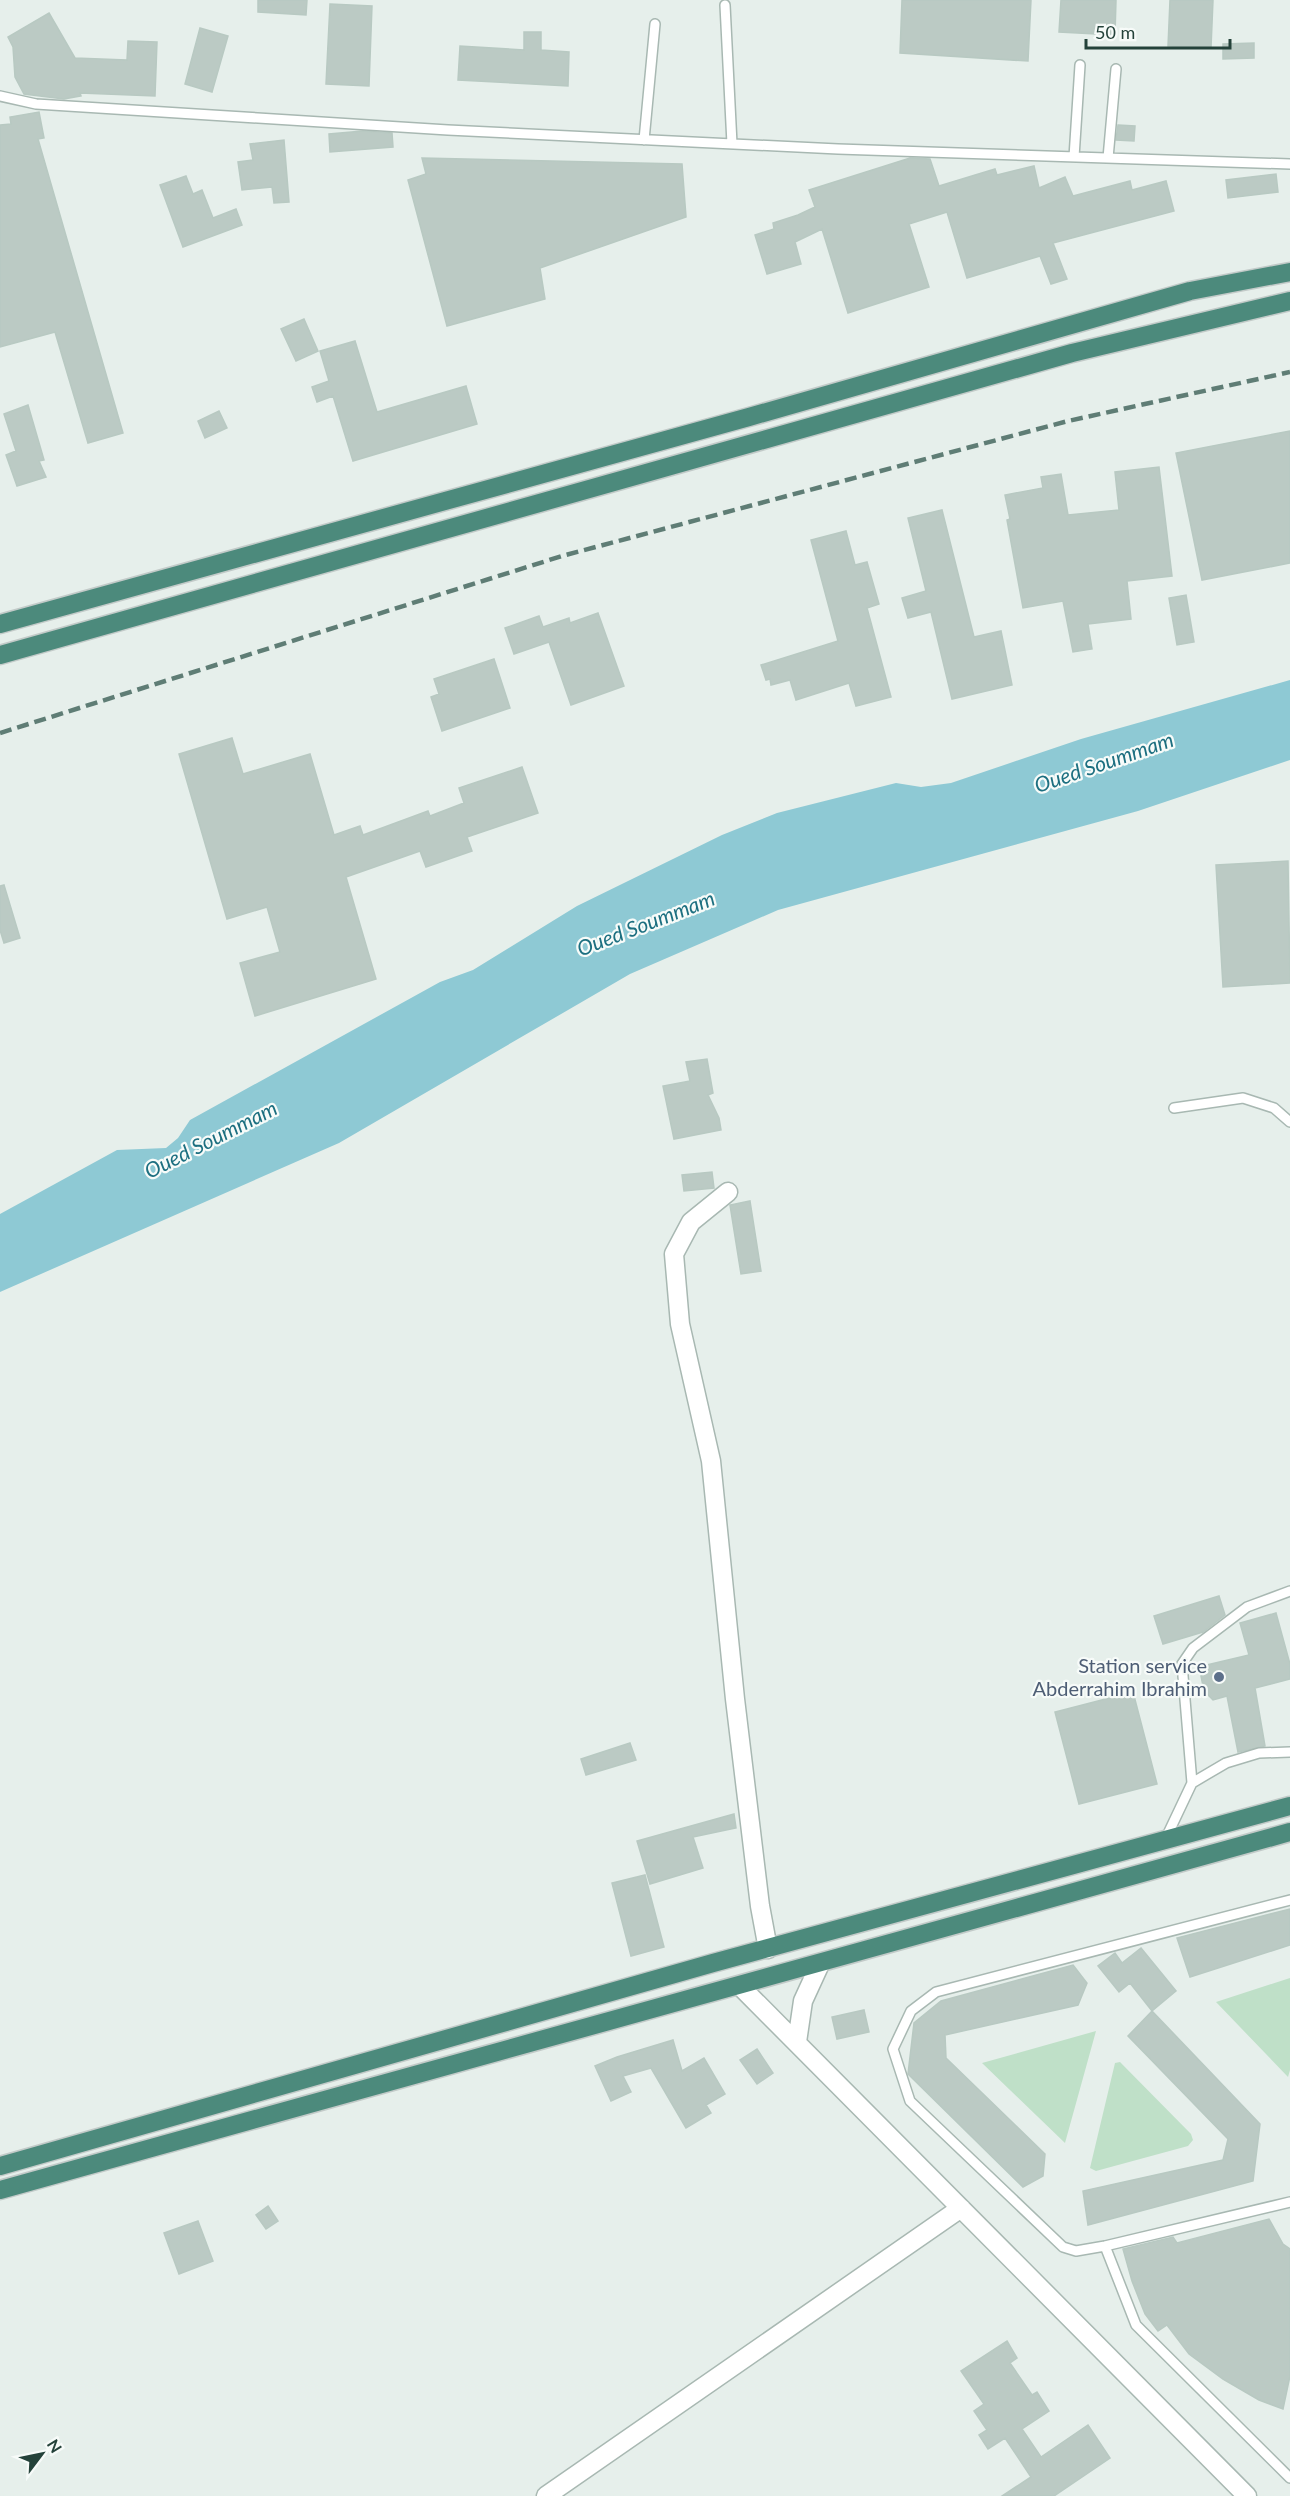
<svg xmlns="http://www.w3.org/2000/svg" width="1290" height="2496" font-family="Lato,sans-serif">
  <rect width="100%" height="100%" fill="#e6efeb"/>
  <path fill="#bfe0c8" d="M1290,1978V2070L1288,2077L1216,2002Z
    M1096,2031L1065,2143L982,2063Z
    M1120,2062L1191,2134L1193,2140L1188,2146L1096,2171L1090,2168L1115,2063Z"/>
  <path fill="#8ec9d4" d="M1290,680V760L1138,811L778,910L630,974L339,1143L0,1292V1214L117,1150L166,1148L178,1138L190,1120L440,982L473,970L577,906L722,835L777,813L896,783L921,787L951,783L1081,739Z"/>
  <path fill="#bbcac4" stroke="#b8c9c2" stroke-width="1.5" d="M258,0H307L306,15L258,12Z
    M902,0H1031L1028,61L900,53Z
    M1061,0H1116L1115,35L1059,32Z
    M1170,0H1213L1211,48L1168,46Z
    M330,4L372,6L369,86L326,84Z
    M49,13L75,58L127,60L128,41L157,42L155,96L80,93L81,96L64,99L24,94L15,77L13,47L8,37Z
    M200,28L228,36L212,92L185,84Z
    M524,32H541V50L569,52L568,86L458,80L460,46L524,50Z
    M1254,43V58L1223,59V44Z
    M39,112L44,138L38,139L123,433L88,443L55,332L0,347V125L11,124L10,117Z
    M1118,125L1135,126L1134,141L1116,140Z
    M363,131L392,133L393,147L330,152L329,134Z
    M284,140L289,202L274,203L272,187L242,190L238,162L253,160L250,144Z
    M422,158L682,164L686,217L540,268L545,299L447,326L408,180L426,174Z
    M910,158L930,159L939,186L995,169L997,175L1034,166L1039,188L1065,177L1073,196L1130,181L1132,190L1166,181L1174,211L1053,243L1067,279L1051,284L1040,256L967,278L947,212L909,224L929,287L848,313L822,229L795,242L801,264L767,274L755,235L774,229L773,223L798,215L815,207L809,190Z
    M1276,174L1278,192L1228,198L1226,180Z
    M186,176L193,194L202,190L213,218L236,209L242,225L183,247L160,185Z
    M304,319L318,351L296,361L281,329Z
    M355,341L377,412L466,386L477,424L353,461L333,396L317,402L312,387L329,381L320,351Z
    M28,405L44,460L39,461L46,477L17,486L6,455L16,451L4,414Z
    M219,411L227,428L205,438L198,421Z
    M1290,431V563L1202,580L1176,453Z
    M1159,467L1172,576L1127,581L1131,619L1088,624L1092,649L1073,652L1063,601L1023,608L1007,520L1010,519L1005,495L1043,488L1041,477L1061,474L1068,515L1119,510L1115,472Z
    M942,510L974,637L1001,631L1012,685L952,699L931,612L908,618L902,598L926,591L908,518Z
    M846,531L855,565L867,562L879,604L867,608L891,697L856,706L849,683L796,700L790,680L771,685L770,679L766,680L761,665L838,641L811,540Z
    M1186,595L1194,642L1177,645L1169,598Z
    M598,613L624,686L571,705L549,642L514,654L505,628L539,616L543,627L569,618L570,623Z
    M494,659L510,708L442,731L431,697L439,694L434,679Z
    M232,738L243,774L310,754L334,835L360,826L363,835L428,811L430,816L464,803L459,788L522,767L538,813L467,837L472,851L426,867L420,851L346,877L376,979L255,1016L240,963L280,952L267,907L227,919L179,754Z
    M1288,861L1290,983L1223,987L1216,865Z
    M4,885L20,938L4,943L0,930V886Z
    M707,1059L713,1093L708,1095L719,1118L721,1130L674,1139L663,1086L690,1081L686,1062Z
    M712,1172L714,1188L684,1191L682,1175Z
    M750,1201L761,1271L741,1274L730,1205Z
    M1219,1596L1225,1615L1203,1632L1163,1644L1154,1616Z
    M1276,1613L1290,1664V1679L1255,1688L1265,1746L1238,1752L1227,1696L1213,1700L1204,1691L1201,1676L1207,1665L1249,1655L1240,1623Z
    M1133,1692L1157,1784L1079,1804L1055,1712Z
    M630,1743L636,1760L586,1775L581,1759Z
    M734,1814L736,1828L693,1837L703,1868L650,1884L637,1841Z
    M645,1875L664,1947L631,1956L612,1883Z
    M1290,1909V1945L1190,1977L1177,1938Z
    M1141,1948L1176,1991L1152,2011L1130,1983L1119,1992L1098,1966L1115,1953L1122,1963Z
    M1073,1965L1087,1983L1078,2005L945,2035L946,2058L1045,2154L1043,2176L1023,2187L908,2074L914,2023L941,2001Z
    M864,2010L869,2032L837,2039L832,2017Z
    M1152,2011L1260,2124L1253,2181L1088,2225L1083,2191L1223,2160L1228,2139L1128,2036Z
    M673,2040L682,2071L704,2058L725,2094L706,2105L711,2113L686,2128L651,2068L623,2076L631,2092L611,2101L595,2066L617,2057Z
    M757,2049L773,2073L757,2084L740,2060Z
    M268,2206L278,2221L266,2229L256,2215Z
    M1269,2219L1283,2244L1290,2249V2376L1283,2409L1259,2400L1223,2379L1189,2354L1167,2325L1158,2331L1145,2314L1132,2281L1123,2249L1173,2237L1177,2243Z
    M198,2221L213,2261L179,2274L164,2233Z
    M1007,2341L1017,2358L1010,2363L1032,2395L1037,2392L1049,2411L1022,2429L1041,2457L1088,2425L1110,2458L1054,2496H1002L1031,2477L1005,2438L988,2449L979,2435L987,2430L974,2411L984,2404L961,2371Z"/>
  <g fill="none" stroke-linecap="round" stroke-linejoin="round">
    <g stroke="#a8b8b2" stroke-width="12">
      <path id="service" d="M725,5L732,144
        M0,96L36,104L448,130L838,149L1290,164
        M644,140L655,24
        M1074,157L1080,65
        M1108,158L1116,69
        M1174,1108L1243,1098L1274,1108L1290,1122
        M1192,1783L1182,1664L1193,1648L1247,1607L1290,1591
        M1165,1840L1192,1783L1226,1763L1259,1753L1290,1752
        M1290,1900L936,1992L911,2011L893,2049L910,2101L1063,2247L1076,2251L1105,2246L1290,2202
        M1105,2246L1136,2325L1290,2478"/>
    </g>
    <g stroke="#a8b8b2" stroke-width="21">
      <path id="minor" d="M728,1192L691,1222L674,1254L680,1324L711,1461L735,1699L760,1906L768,1949
        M740,1986L1247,2496
        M797,2042L803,2001L820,1964
        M546,2496L961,2208"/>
    </g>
    <g stroke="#c2cac8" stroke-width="21">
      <path id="trunk" d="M0,624L749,417L1190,291L1290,272
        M0,655L1072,353L1290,301
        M0,2166L713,1963L1290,1806
        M0,2190L1290,1832"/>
    </g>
    <use href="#service" stroke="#fff" stroke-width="9"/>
    <use href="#minor" stroke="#fff" stroke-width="18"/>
    <use href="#trunk" stroke="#4c8a7c" stroke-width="18"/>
    <path stroke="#5f7d75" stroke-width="4.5" stroke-dasharray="12 6" stroke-linecap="butt" d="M0,733L562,556L1068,421L1290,372"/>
  </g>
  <circle fill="#5c6f8a" stroke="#f7fbf9" stroke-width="2" cx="1219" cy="1677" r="6"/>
  <g text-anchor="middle" stroke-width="4.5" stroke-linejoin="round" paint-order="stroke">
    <g font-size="20" fill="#4e5e75" stroke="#f7fbf9" text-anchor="end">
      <text x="1207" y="1673">Station service<tspan x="1207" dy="23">Abderrahim Ibrahim</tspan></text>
    </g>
    <g font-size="21" font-style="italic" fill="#1c6f80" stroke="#f7fbf9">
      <text transform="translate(1104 763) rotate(-19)" y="7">Oued Soummam</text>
      <text transform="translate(646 924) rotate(-21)" y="7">Oued Soummam</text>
      <text transform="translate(211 1140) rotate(-27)" y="7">Oued Soummam</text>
    </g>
  </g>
  <g transform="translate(42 2454) rotate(58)" stroke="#f7fbf9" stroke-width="4.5" paint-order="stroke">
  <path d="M0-4.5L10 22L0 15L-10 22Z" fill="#24423a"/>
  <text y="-9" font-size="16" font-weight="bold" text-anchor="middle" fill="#24423a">N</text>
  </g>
  <path d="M1086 39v9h144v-9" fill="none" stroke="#24423a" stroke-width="3"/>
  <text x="1095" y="39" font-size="18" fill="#24423a" stroke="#f7fbf9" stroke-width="4.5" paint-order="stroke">50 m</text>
</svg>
